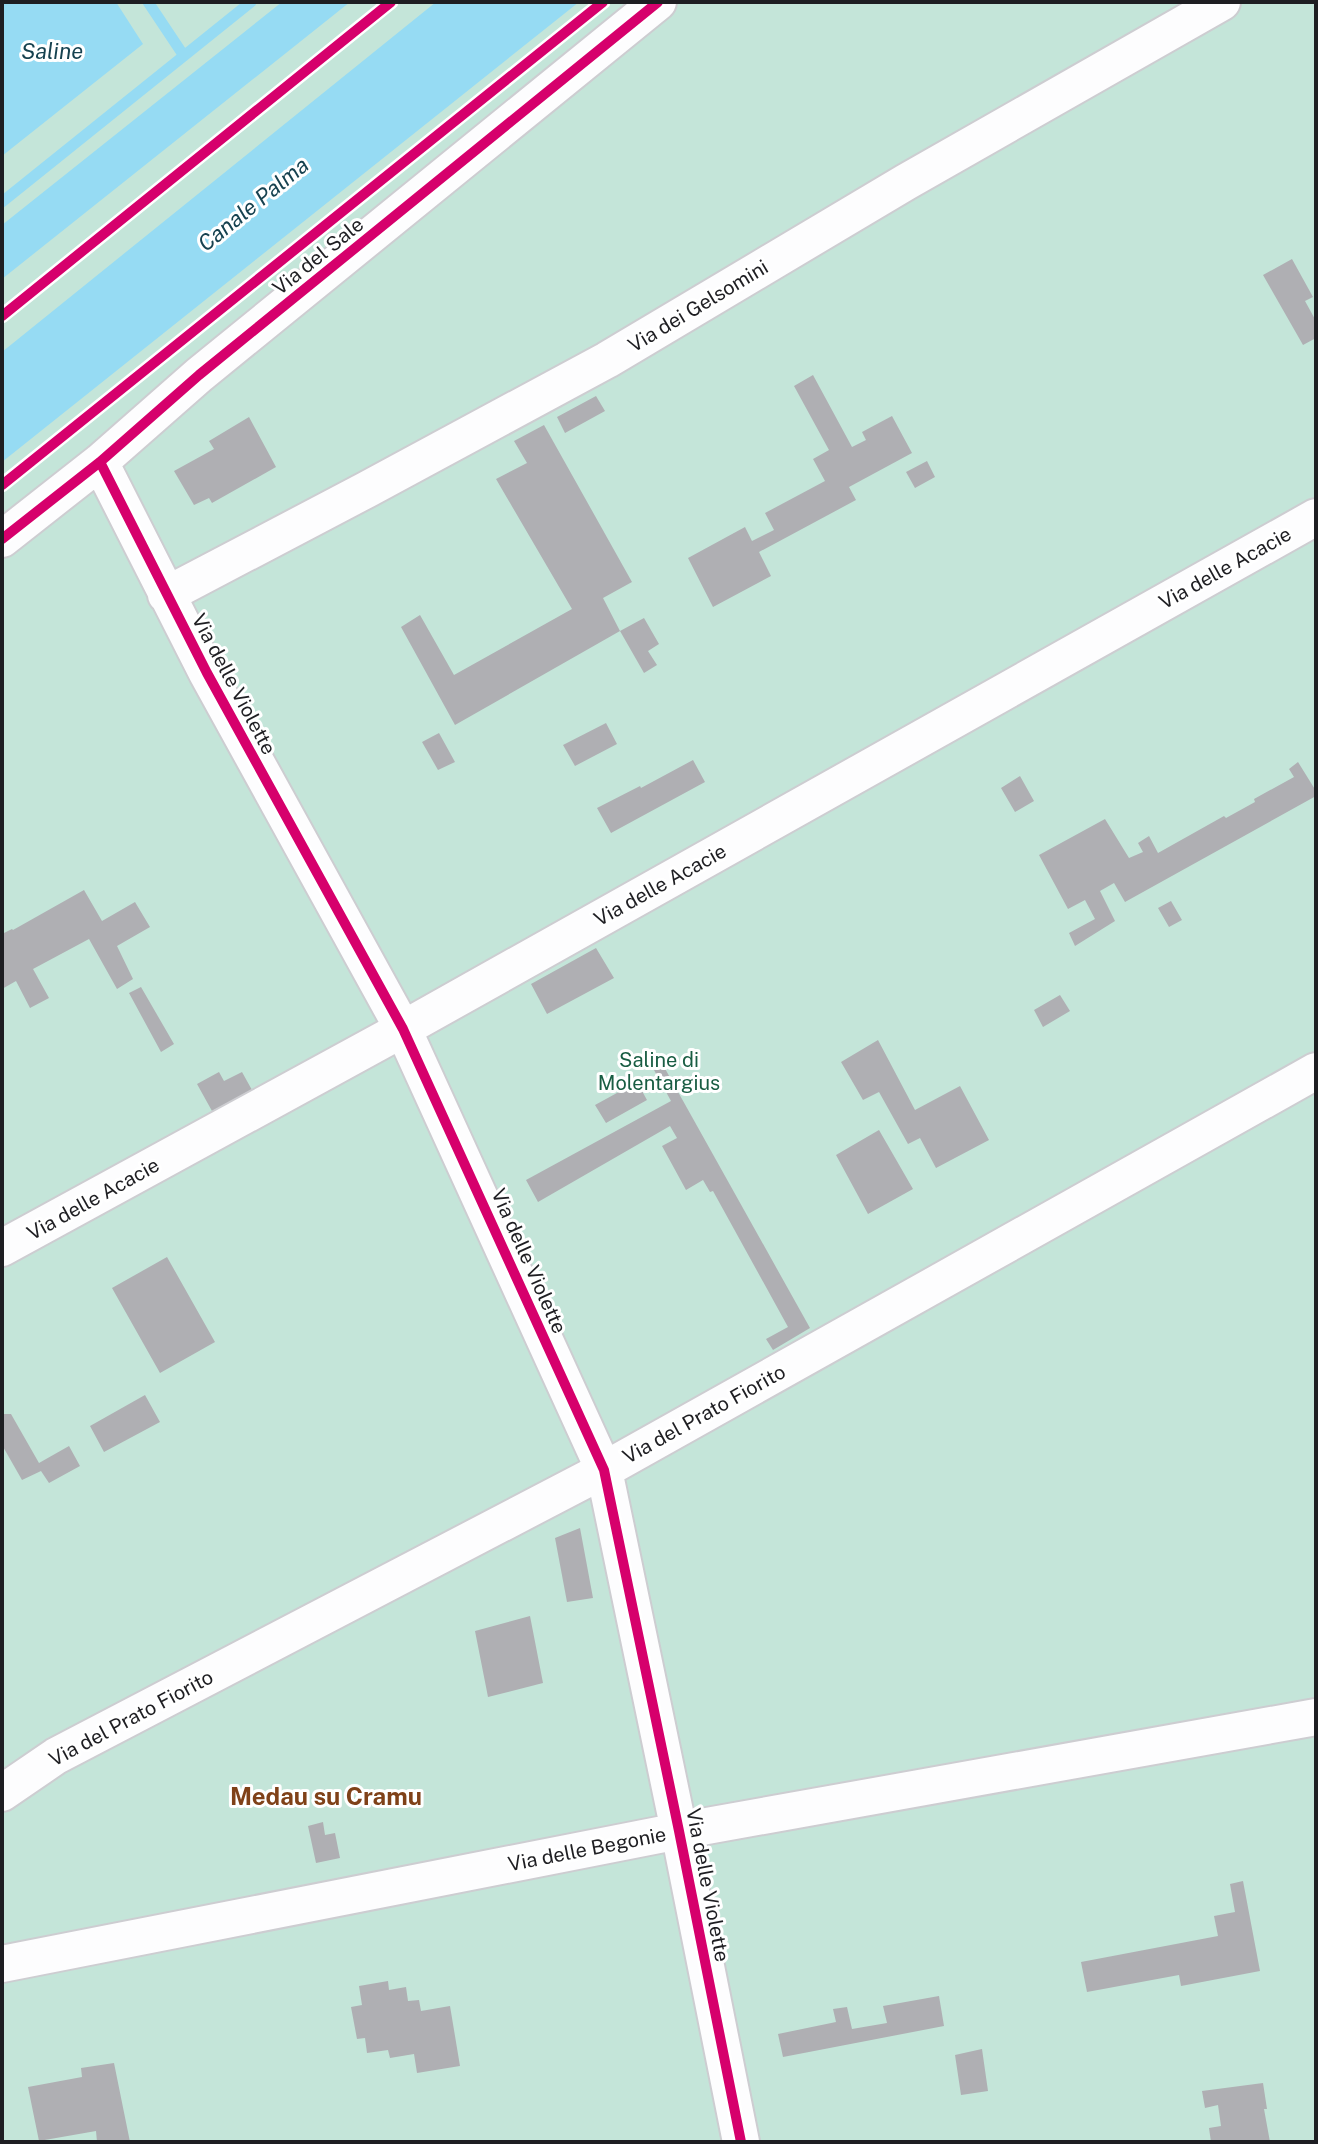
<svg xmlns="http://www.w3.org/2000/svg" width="1318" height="2144" font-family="'Public Sans',sans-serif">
  <rect width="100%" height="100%" fill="#f2f2f8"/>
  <path fill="#c4e5d9" d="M2,2H1316V2142H2Z"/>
  <path fill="#96dbf3" d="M2,2H116L143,44L2,156Z
    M282,2H350L2,279V225Z
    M436,2H579L2,462V352Z"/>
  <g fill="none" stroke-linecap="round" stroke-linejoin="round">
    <path stroke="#96dbf3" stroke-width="11" d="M148,2L184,56
      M2,202L251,2"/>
  </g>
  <path fill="#afafb3" d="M1292,259L1313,297L1305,301L1316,321V338L1303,345L1263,275Z
    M813,375L852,447L866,440L862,432L892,416L912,453L849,487L856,500L759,552L771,576L713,607L688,558L745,527L752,541L774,530L765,513L825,481L813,459L829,450L794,386Z
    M596,396L605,411L565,433L557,417Z
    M249,417L276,467L212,503L209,498L194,505L174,471L214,449L209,441Z
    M544,425L632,582L603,598L620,631L644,618L659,644L648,651L657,665L644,673L620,631L455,725L401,627L420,615L454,675L572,609L496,479L527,463L514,441Z
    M927,461L935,477L915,488L906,472Z
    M606,723L617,744L575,766L563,745Z
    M439,733L455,762L438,770L422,742Z
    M693,760L705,782L611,833L597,808L640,786L641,788Z
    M1298,762L1316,791V796L1125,902L1114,883L1100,891L1115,921L1075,946L1069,933L1095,919L1085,900L1068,909L1039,855L1105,819L1129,858L1143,852L1138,843L1149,836L1158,853L1224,816L1226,818L1255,802L1254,799L1294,777L1289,769Z
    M1020,776L1034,801L1015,812L1001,788Z
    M84,890L102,921L135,902L150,927L117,946L133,979L117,989L89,939L33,969L49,998L30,1008L16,981L2,989V934L12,929L13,930Z
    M1171,901L1182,920L1169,927L1158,908Z
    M596,948L614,978L547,1014L531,984Z
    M141,987L174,1044L161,1052L129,993Z
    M1060,995L1070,1011L1043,1027L1034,1010Z
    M878,1040L915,1110L960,1086L989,1140L936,1168L920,1138L908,1144L879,1092L863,1100L841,1062Z
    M663,1065L810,1328L773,1350L766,1339L788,1327L713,1191L710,1192L703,1180L686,1190L662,1146L677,1138L670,1126L538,1202L526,1180L671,1101L654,1070Z
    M219,1072L224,1081L242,1072L252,1090L212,1111L197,1084Z
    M637,1082L647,1100L606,1123L595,1105Z
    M879,1130L913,1189L868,1214L836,1155Z
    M167,1257L215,1342L160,1373L112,1288Z
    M145,1395L160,1422L104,1452L90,1426Z
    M2,1414H11L39,1463L69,1446L80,1466L49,1483L41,1471L22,1480L2,1445Z
    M580,1528L593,1598L567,1602L555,1538Z
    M530,1616L543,1683L488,1697L475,1631Z
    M323,1822L325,1835L335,1833L340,1858L316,1863L308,1826Z
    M1243,1881L1260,1971L1181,1986L1179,1975L1087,1992L1081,1962L1218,1936L1214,1916L1235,1912L1230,1884Z
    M388,1981L389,1990L406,1987L408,2001L419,2000L421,2011L450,2006L460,2066L417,2073L414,2054L390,2058L388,2050L367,2053L365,2038L357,2039L351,2007L362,2005L359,1986Z
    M939,1996L944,2026L783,2057L778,2034L836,2022L833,2009L847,2007L852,2029L887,2023L883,2006Z
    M982,2049L988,2091L961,2095L955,2055Z
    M114,2063L130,2142H97L96,2131L39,2141L28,2087L82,2077L81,2068Z
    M1263,2083L1267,2109H1264L1270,2142H1211L1209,2128L1221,2126L1218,2105L1205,2108L1202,2091Z"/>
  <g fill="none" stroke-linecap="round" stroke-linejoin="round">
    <g stroke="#cdcdd1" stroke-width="40">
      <path id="minor" d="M100,462L207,673L403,1029L604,1470L679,1831L741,2142
        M2,539L100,462L199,375L658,2
        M166,595L366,490L607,360L906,182L1222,2
        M2,1248L403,1029L1316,517
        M2,1793L56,1756L604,1470L1316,1071
        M2,1964L679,1831L1316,1717"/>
    </g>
    <use href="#minor" stroke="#fdfdfe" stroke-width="36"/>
    <g stroke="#fff" stroke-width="15">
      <path id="cycleway" d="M2,316L391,2
        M100,462L207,673L403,1029L604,1470L679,1831L741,2142
        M2,485L603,2
        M2,539L100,462L199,375L658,2"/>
    </g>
    <use href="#cycleway" stroke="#d6006c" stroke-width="10"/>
  </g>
  <g text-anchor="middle" stroke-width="6" stroke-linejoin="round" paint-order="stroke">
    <g font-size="20" fill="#1e1e22" stroke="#fff">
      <text transform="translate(318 256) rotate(-39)" y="7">Via del Sale</text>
      <text transform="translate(698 306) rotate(-31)" y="7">Via dei Gelsomini</text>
      <text transform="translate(1225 568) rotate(-29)" y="7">Via delle Acacie</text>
      <text transform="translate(234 684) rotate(62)" y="7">Via delle Violette</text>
      <text transform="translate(660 885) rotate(-29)" y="7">Via delle Acacie</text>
      <text transform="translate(93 1199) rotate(-29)" y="7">Via delle Acacie</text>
      <text transform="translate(529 1261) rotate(66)" y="7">Via delle Violette</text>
      <text transform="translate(704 1414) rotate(-29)" y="7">Via del Prato Fiorito</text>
      <text transform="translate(131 1718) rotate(-28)" y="7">Via del Prato Fiorito</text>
      <text transform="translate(587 1849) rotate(-11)" y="7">Via delle Begonie</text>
      <text transform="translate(708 1885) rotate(79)" y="7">Via delle Violette</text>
    </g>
    <g font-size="20" fill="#195d43" stroke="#fff">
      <text x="659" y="1067">Saline di<tspan x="659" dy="23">Molentargius</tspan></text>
    </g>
    <g font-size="22" font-style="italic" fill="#164250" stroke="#fff">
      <text x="52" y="59">Saline</text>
      <text transform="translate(253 204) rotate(-39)" y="8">Canale Palma</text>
    </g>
    <g font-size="24" font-weight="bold" fill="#7f4118" stroke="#fff">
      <text x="326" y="1805">Medau su Cramu</text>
    </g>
  </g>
  <rect width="1318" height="2144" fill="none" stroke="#1e1e22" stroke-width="8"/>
</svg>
